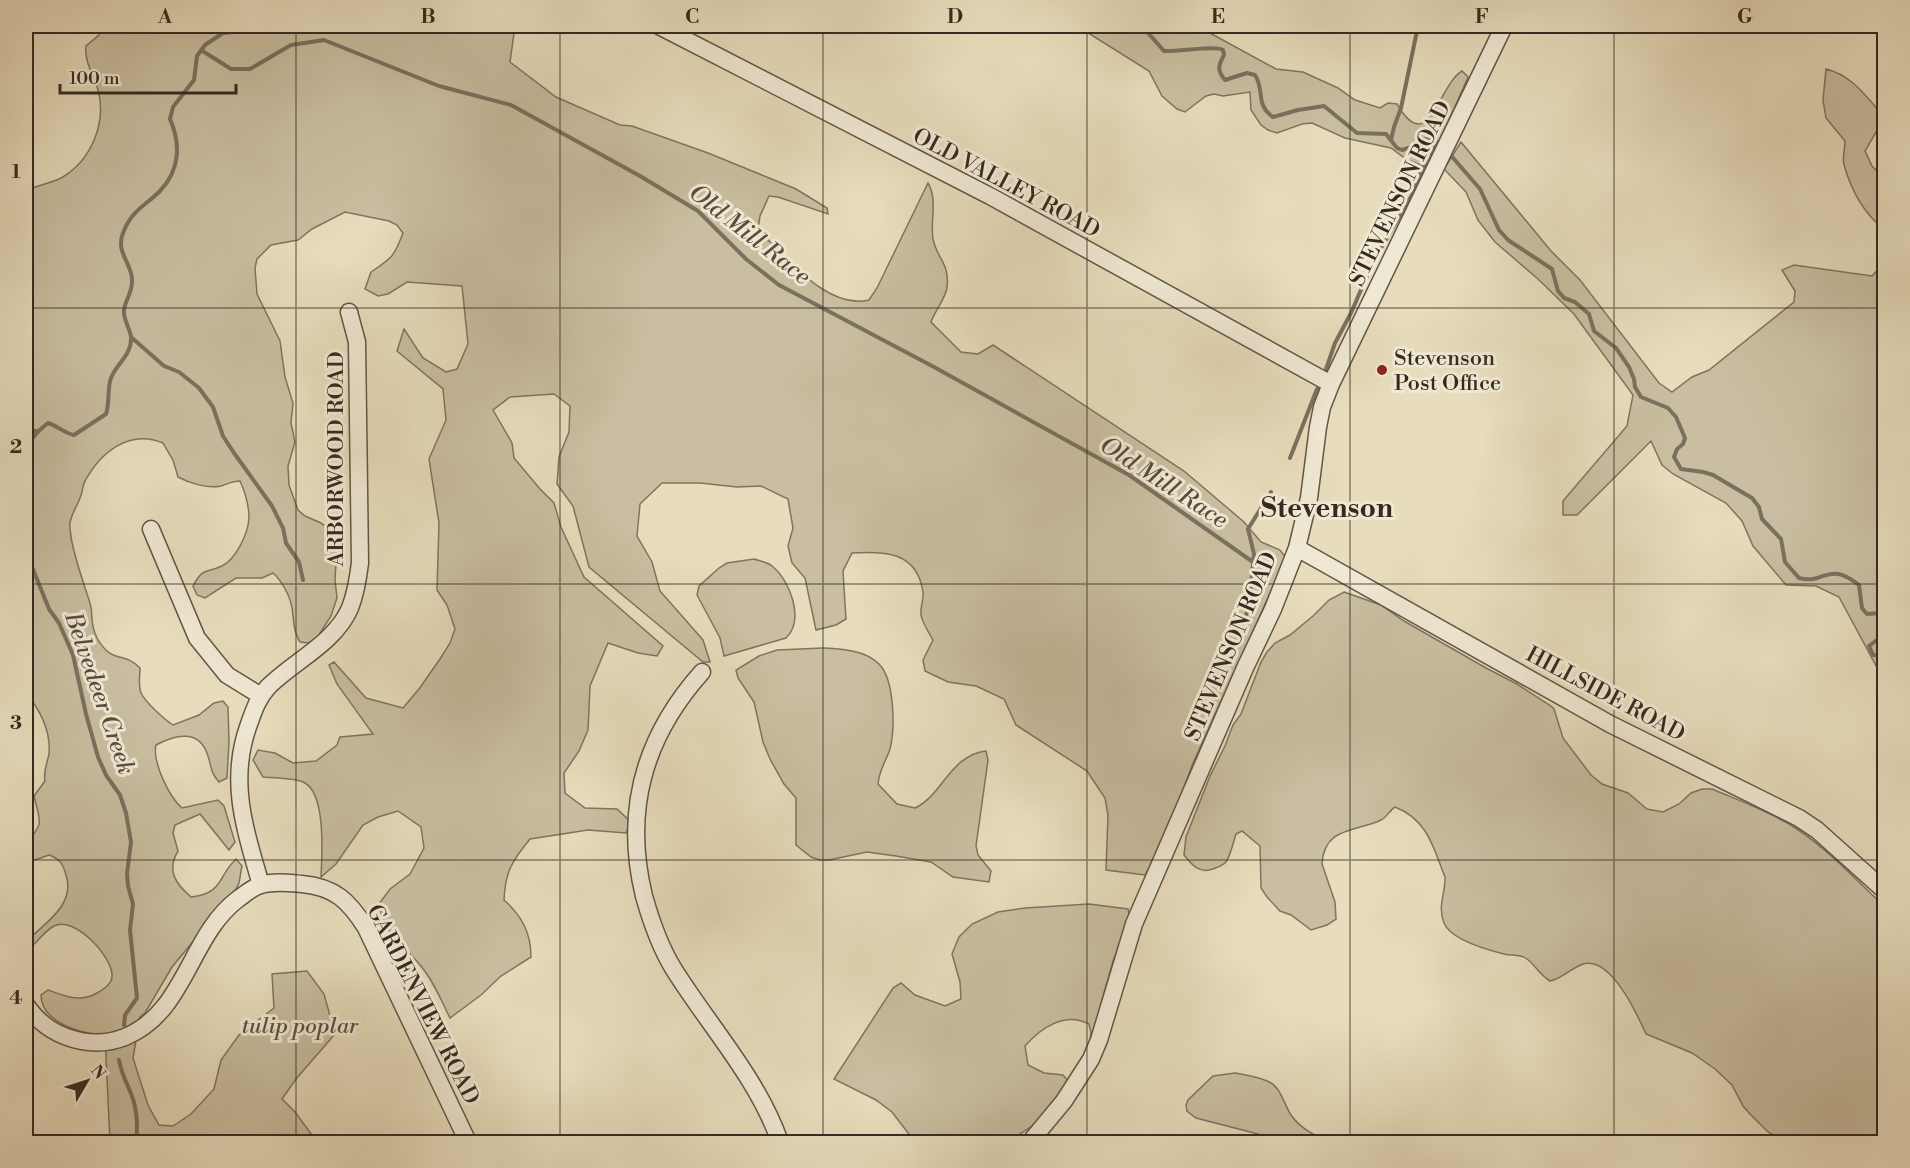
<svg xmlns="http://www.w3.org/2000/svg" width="1910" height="1168" font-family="'Libre Bodoni',serif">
  <rect width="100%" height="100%" fill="#e7dcbc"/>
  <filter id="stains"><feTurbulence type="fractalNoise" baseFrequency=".00333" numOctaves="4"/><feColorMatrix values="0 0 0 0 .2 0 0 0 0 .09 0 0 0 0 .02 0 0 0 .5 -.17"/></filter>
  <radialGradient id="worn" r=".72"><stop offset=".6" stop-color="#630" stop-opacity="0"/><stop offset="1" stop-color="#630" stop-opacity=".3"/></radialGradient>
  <path fill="#c9bea1" stroke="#7f7460" stroke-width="1.5" d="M101,26H515L510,62L556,97L620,125L632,126L708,153L796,189L827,208L828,214L778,197L769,196L760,216L758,230C786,256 826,310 869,300L877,288L928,183C938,200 930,220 933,239C937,259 950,263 947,288C945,299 935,311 931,322L961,352L978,354L993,345L1184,471L1244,522L1261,542L1280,550L1286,558L1193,763L1163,843L1145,875L1106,870L1108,815L1105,798L1087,771L1016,725L1004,699L976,686L948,682L925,671L923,660L933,640C929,633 922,622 921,615C920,607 924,599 923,592C917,552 886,551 852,553L843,571L846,619L836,625L816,630L805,578L792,563L788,546L793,528L788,499L761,486L737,487L700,483H662L640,504L637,536L652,562L660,591L703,640L710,662H703L589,567L573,506L557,484L559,457L569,432L570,406L554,394L510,397L493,410L512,443L514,458L540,489L554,503L561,527L584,577L663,646L657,656L638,653L608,643L590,686L588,730L579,751L564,773L565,793L585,808L617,809L632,823L626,833L588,830L530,839C512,861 505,872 504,900C522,916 531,933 531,957L501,976L481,995L450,1018C441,1000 433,980 420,965C402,943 384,935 379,904L390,889L410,874L424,848L421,827L398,811L378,817L363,825L336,864L321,877C322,855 326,795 305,783C297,778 274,778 263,777L253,760L258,750L275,753L293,763L316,761L337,745L340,737L373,734L337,684L329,665L334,662L366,698L403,708L419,689L440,659L450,643L455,629L447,605L437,590L439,523L429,459L446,420L443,389L397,351L404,329L423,358L446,372L457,369L468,344L462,286L407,282L388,294L378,296L365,289L371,272C392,258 394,257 403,233L397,225L389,221L345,212L312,229L298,240L271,245L257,259L255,268L257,294L280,341L285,377L293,403L291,423L295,442L288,466L289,485L298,510L305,516L321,523L329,529L335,536L337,544L335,580L337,598L331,616L317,638L309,643L300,642C293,631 294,620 292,608C290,596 282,581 273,573L262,578H236L205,598L197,595L193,586C204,566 205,574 222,566C236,559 248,534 249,518C249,506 245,492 240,481C232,481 228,484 221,486C208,489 189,483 178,477L173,460L163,443C129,429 101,452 85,481C82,486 83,492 80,498C77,506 71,515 70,523C69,527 71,533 71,537C75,560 83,581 90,603C94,617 89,622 97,638C112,665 124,651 140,668C140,676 138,685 141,693C146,703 164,719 173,725L199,715L214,703L223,701L228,707L229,742L227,778L219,782C210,772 212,768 208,756C200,729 176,734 156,745C152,761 169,797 182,808L218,800L224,806L235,842L229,850L200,814L175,825L173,833L178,851C166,871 176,884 191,897C224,893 217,877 236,859L242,866L239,883L235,891L172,967L145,1013L140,1017L133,1058L148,1105L159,1125L173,1126L191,1114L214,1089L221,1060L239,1035L274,1008L272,974L307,971L324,994L335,1034L296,1079L282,1099L295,1112L317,1142H110L105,1036C81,1033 41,1023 41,995L48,990C64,996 81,1003 97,993C104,989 112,984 112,976C113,957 74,915 54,926C46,930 39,940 33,945L32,936C50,920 75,902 66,875C63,864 60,859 49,855L32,861H26V843C45,823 40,822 34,796L45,781C43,771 47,764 49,754C51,731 40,710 26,693V190C37,186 50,183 61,178C91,161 107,123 98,90C94,75 84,62 86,46L99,35Z
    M1077,26H1188L1210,33L1276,69L1303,72L1338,88L1355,100L1380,108L1388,103L1397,104C1429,159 1438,85 1462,71L1468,77L1428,168L1406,159L1391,148L1345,138L1312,123L1302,124L1277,133L1268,130L1261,125L1251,110L1250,92L1223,96L1214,94L1206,96L1185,112L1177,109L1162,96L1149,71Z
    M1826,69C1851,75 1865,95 1881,113L1879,127L1865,151L1872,166L1884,178V229C1864,214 1851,189 1844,165C1842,158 1845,149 1845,141L1826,118L1823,100Z
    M1461,142L1551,251L1580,280L1659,383L1672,392L1692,377L1709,370L1794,302L1795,291L1782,270L1794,265L1872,276L1884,263V678L1880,673L1839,597L1816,586L1786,585L1753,546L1742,521L1726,503L1673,474L1662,465L1651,441L1577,515H1563V501L1627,426L1633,395L1574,314L1538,279L1495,242L1478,220L1466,192L1444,169Z
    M754,559C760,561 767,562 772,566C790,580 805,620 786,638L724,656L720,638L697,595L699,586L719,568L727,563Z
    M1344,592L1381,605L1404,621L1486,668L1517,684L1551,706L1554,709L1563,738L1591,775L1602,784L1628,793L1647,809L1663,812L1679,804L1691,793L1702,789H1712C1738,800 1765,810 1789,824C1824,845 1854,878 1884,906V1142H1788L1768,1132L1751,1115L1743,1106L1732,1085L1715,1069L1692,1053L1646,1034C1637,1014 1611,956 1583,964C1571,968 1562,979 1550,981C1540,975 1536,966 1527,959C1521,954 1512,956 1504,954C1488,950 1451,940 1444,923C1437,906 1446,892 1445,877C1433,847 1428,820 1395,807C1390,810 1387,817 1381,820C1357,832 1324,826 1322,864L1335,902L1336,919L1327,925L1311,930L1291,915L1280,911L1267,897L1261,888L1260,846L1242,831L1236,834C1233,843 1231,854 1226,862C1222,866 1218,867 1213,869C1199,874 1192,865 1184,855L1186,837L1210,776L1225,746L1233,725L1241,714L1261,662L1267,652L1275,643L1290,635L1313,616L1329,600Z
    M823,648C842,649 865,650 879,664C895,680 895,729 890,749C886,761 879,770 878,784L897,804L915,808C942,796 950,755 986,751L988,760L976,846L978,855L991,871L989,882L953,877L931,862L896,856L867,852L829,860H820L811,857L796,845V798L784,784L770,759L763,742L754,702L738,678L736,670L759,656L777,650Z
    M1089,904L1128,909L1130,918L1113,961L1089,1047L1091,1033L1089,1024C1065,1011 1041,1028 1025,1046L1028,1065L1044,1073L1063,1075L1069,1082L1045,1114L1032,1126L1008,1142H915L892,1112L876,1100L834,1079L893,988L901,983L915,995L945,1006L961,999L960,982L952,954L959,937L972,924L998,912L1025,908Z
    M1235,1073C1246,1075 1261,1077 1271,1083C1281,1089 1285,1106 1291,1115C1299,1127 1316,1137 1329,1142H1274L1258,1134L1196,1118L1187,1111L1186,1105L1188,1100L1213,1076Z"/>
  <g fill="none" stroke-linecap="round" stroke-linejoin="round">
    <path stroke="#7b705e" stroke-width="4" d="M1142,26L1164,51C1178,52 1215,45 1223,50L1224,55C1218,66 1217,70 1225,80L1247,73L1255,75C1265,90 1255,105 1273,117L1298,110L1324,106L1357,133L1386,134L1397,148L1402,150L1411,147L1423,139L1434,140L1440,145
      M201,50L231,69H250L291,45L324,40L439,86L511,105L640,176L698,211L746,259L779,285L934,367L1129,475L1253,562
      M1391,140L1394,127L1401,108L1418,26
      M1448,152L1480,189L1499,230L1508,240L1552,269L1558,291L1564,298L1575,302L1589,314L1594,331L1616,348L1629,367L1634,379L1635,387L1641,397L1668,408L1676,417L1685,438L1683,444L1677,449L1674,457L1681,469L1703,472L1713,475L1752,498L1759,507L1762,519L1781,539L1785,562L1799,578C1826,585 1827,560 1859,585L1862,608L1867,614L1880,613L1884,615
      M131,337L164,366L179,372L199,388L213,407L223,436L234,453L272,506L283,528L286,543L299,562L303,580
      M1326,369L1335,343L1351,313L1373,262L1413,193L1418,178L1436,142
      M26,428L38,432
      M1290,458L1317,389
      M26,480C32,469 26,462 27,451C29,439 39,430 48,423C58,426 64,433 74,435L106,414C110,403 107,388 111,378C117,363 132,355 131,337C130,328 123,320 124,310C125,300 133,292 132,280C132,264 117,254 122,236C130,211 144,207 160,191C180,170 181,144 170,119L173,107L194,80L197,56L205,45L223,33L244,31L255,26
      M26,526L29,538L26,546
      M26,552L49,609L59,623L73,655L86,714L98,757L106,775L120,795L126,813L131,842L127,874L128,886L133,904L130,930L137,998L125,1015L124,1025
      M1241,632L1249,605L1254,554L1248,529L1271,492
      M1884,637L1877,640L1869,646L1873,655L1884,656
      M119,1060C121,1072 125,1080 130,1091C137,1107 138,1126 136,1142"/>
    <g stroke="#625647" stroke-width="19">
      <path id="minor" d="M659,26L990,196L1331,384
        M151,529L197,638L227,675L261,696
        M1297,548L1610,724L1799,818L1817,830L1884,890
        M702,672C644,737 623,810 644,896C651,921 659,945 673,968C709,1026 757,1077 780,1142
        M261,885C245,829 228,781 249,724C254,710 258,698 268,687C294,661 335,643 350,608C356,593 358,579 360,563L357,342L349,312
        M26,1005C40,1025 57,1036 81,1041C96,1044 110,1043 125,1037C186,1012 189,936 238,899C245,894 253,887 261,885C274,881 289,883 302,884C335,887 349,901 366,928L468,1142
        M1030,1142L1064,1101L1091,1059L1099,1040L1134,924L1245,668L1273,609L1297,548L1309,498L1318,427L1322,407L1331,384L1504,26"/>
    </g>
    <use href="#minor" stroke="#efe8d3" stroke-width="16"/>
  </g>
  <path fill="none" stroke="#352a20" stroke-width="1.5" stroke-opacity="0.55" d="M296,26V1142M560,26V1142M823,26V1142M1087,26V1142M1350,26V1142M1614,26V1142M26,308H1884M26,584H1884M26,860H1884"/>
  <circle fill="#8f2418" stroke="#efe8d3" stroke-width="2" cx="1382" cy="370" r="6"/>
  <g text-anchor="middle" stroke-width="6" stroke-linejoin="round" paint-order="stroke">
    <g font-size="22" fill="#352a20" stroke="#efe8d3">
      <text transform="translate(1007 182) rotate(28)" y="8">OLD VALLEY ROAD</text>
      <text transform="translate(1399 193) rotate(-64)" y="8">STEVENSON ROAD</text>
      <text transform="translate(335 459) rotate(-90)" y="8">ARBORWOOD ROAD</text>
      <text transform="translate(1230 646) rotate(-67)" y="8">STEVENSON ROAD</text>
      <text transform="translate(1606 693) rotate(28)" y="8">HILLSIDE ROAD</text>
      <text transform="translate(424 1004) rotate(63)" y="8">GARDENVIEW ROAD</text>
    </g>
    <g font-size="22" fill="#352a20" stroke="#efe8d3" text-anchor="start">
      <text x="1394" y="365">Stevenson<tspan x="1394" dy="25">Post Office</tspan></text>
    </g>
    <g font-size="22" font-style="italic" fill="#5a4f40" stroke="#efe8d3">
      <text x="300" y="1033">tulip poplar</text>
    </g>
    <g font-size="24" font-style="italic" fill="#584d3f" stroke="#efe8d3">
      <text transform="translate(750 234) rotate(38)" y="8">Old Mill Race</text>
      <text transform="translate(1164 482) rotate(33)" y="8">Old Mill Race</text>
      <text transform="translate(100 693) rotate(71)" y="8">Belvedeer Creek</text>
    </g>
    <g font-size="28" font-weight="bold" fill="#352a20" stroke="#efe8d3">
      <text x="1327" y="517">Stevenson</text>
    </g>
  </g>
  <rect width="1910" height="1168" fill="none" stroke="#e7dcbc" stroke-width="66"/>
  <g transform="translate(87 1081) rotate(51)" stroke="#efe8d3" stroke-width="4.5" paint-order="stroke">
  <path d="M0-4.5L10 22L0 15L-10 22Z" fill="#352a20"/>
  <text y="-9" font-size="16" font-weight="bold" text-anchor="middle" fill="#352a20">N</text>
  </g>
  <path d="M60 84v9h176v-9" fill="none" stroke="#352a20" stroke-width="3"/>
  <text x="69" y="84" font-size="18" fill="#352a20" stroke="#efe8d3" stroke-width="4.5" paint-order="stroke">100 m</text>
  <rect x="33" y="33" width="1844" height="1102" fill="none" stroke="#352a20" stroke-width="2"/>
  <g font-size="20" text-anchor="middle" font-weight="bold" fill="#352a20">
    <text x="165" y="23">A</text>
    <text x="428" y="23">B</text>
    <text x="692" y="23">C</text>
    <text x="955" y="23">D</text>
    <text x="1218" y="23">E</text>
    <text x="1482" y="23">F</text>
    <text x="1745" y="23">G</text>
    <text x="16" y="178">1</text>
    <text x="16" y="453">2</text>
    <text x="16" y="729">3</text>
    <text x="16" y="1004">4</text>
  </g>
  <rect width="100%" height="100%" filter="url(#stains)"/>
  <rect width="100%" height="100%" fill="url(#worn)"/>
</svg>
